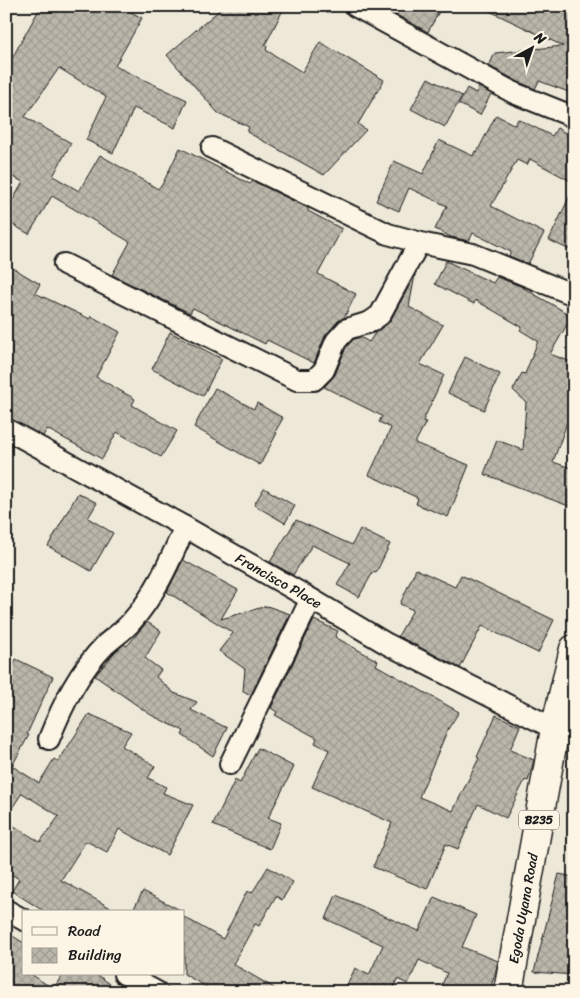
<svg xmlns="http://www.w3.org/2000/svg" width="580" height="998" font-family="Sriracha,sans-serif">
  <defs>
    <pattern id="building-cross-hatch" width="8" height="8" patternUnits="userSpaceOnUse" patternTransform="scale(1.25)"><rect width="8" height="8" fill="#bab6aa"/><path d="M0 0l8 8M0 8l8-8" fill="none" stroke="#9f9c92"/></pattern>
  </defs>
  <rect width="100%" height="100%" fill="#eee8d9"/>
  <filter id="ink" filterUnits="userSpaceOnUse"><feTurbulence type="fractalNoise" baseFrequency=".02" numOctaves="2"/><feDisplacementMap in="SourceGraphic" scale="10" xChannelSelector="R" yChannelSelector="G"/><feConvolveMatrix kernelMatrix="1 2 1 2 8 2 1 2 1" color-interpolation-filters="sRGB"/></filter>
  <g filter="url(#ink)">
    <path fill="url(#building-cross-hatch)" stroke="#1c1c1c" d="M41,6H120L142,18L115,66L187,100L175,128L134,108L113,153L86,140L106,97L59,68L25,117L71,143L53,176L79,191L100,155L158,189L161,185H162L180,148L250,184L253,181L308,208V211L342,229L318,274L356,294L344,318L338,321L325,336L314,363L267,340L265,344L193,308L190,313L112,275L130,242L52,196L29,234L6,221V212L23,182L6,173V69Z
      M224,6H285L265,45L267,46L266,50L302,72L320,42L384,80L358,124L366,130L324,175L247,132L249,127L218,113L167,55Z
      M380,6H442L428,32Z
      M479,6H564L574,12V94L539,81L535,89L519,82L489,66L495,53L563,46Z
      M428,78L462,96L445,127L411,109Z
      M479,87L491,94L480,115L459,104L467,88L476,93Z
      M496,115L515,125L518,119L552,136L557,128L574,138V183L530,159L527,165L517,160L491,206L544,233L528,264L509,256L511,252L473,233L469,241L451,237L435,229L447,206L409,188L399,211L376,201L394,161L423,174L439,140L473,156L475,151L477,152Z
      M574,187V252L549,240Z
      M446,261L493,283L497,277L520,286L572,316L550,354L574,363V403L553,462L574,469V508L484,474L497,440L523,450L526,402L513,390L522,373L525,374L538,341L520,330L522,327L475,300L474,304L435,284Z
      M6,264L40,284L35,293L90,319L91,316L120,332L96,377L135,399L132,405L177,431L161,457L117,432L102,459L47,429L43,436L6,417Z
      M415,275L409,307L443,325L420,364L444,375L423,421L426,422L415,443L469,465L448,517L416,504L418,498L369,475L391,428L379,422L382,416L324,387L335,375L346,347L354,339L360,337L369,342L375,333L390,321Z
      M170,332L222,359L203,396L152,369Z
      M465,357L500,374L484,410L448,393Z
      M215,388L254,409L257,403L283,418L275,432L277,433L260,465L194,427Z
      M264,488L295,506L285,523L254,505Z
      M78,493L97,503L88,518L113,533L91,571L48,546Z
      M296,520L352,545L360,529L390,544L376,573L373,572L359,597L337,585L350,563L312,545L293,575L270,562Z
      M183,560L238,590L221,619L267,606L290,614L251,695L243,691L245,669L219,651L233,633L167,592Z
      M416,569L455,587L461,575L554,620L538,653L482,626L460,668L398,636L413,610L400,604Z
      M314,620L338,631L335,637L378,661L376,665L459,712L448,729L419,797L453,811L479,758L477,757L496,715L520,726L510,750L534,760L528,781L525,780L506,818L478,804L458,849L446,844L427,889L373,867L392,823L312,787L329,750L315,743L317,738L275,715L277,712L271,708Z
      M147,622L161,631L145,658L161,670L156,677L174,693L197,702L191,710L227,728L213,756L182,735L184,731L151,715L95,676L114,653L124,644L127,646Z
      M16,659L53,677L27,734L29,735L12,766L39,783L54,759L58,762L89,714L131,732L122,746L155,766L148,778L166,787L163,793L193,805L167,855L119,829L107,852L86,841L61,880L118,912H45L12,891L19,879L6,871V821L40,842L59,816L22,793L6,817V679Z
      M258,748L294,767L268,818L281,823L270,849L213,825L235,780L240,783Z
      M268,867L293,882L282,900L276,896L259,926L255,924L233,964L281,992H215L184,974V917L223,939L247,891L252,893Z
      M559,874L574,877V975L534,972Z
      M143,891L184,912H132Z
      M336,895L419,931L434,897L476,915L462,947L498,961L495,974L489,992H439L447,973L419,960L408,984L397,979L394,987L404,992H344L355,968L369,975L383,945L326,919Z
      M6,932L24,943V974H31L53,989L63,974H96L121,992H6Z"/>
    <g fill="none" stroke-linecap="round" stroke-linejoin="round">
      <g stroke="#1c1c1c" stroke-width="24">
        <g id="street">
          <path d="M355,6L514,93L574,117"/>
          <path d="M212,148L388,234L425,244L473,254L574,295"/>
          <path d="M64,264L297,380H314L324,370L336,341L347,329L370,322L380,315L419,243"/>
          <path id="s1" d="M6,429L185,527L311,599L387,644L555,729"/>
          <path d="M49,739C63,704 79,671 106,644C115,636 125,630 132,621C156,594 170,560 185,527"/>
          <path d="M230,764L311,599"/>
          <path d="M6,910L24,920"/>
          <path d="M124,974L157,992"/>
        </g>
      </g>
      <g stroke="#1c1c1c" stroke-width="31">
        <g id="primary">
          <path id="s2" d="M508,992L555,729L574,649"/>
        </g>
      </g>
      <use href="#street" stroke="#fcf5e5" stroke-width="20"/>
      <use href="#primary" stroke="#fcf5e5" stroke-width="28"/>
    </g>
  </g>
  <g text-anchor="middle" stroke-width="4" stroke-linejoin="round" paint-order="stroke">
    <rect fill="#fcf5e5" stroke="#5f5d58" stroke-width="1" x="519" y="810.5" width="40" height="19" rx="4"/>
    <g font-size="12" font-weight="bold" fill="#1c1c1c">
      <text x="539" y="824">B235</text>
    </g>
    <g font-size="14" fill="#1c1c1c" stroke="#fcf5e5">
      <text dy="5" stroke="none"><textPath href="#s1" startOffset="312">Francisco Place</textPath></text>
      <text dy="5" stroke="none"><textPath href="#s2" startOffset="85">Egoda Uyana Road</textPath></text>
    </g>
  </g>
  <rect width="580" height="998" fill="none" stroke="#fcf5e5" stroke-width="25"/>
  <rect x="12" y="12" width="555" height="973" fill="none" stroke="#1c1c1c" stroke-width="2" filter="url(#ink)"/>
  <rect x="22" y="910" width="162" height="65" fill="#fcf5e5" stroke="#a29e95"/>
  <rect x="32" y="927" width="25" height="8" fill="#fcf5e5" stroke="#a29e95"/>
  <text x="68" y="936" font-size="15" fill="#1c1c1c">Road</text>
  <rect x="32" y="948" width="25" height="15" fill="url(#building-cross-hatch)" stroke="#a29e95"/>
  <text x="68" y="960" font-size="15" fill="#1c1c1c">Building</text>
  <g transform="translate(532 48) rotate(40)" stroke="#fcf5e5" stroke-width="4" paint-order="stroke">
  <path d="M0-4L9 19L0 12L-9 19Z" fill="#1c1c1c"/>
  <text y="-8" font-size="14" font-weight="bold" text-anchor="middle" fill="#1c1c1c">N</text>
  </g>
</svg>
